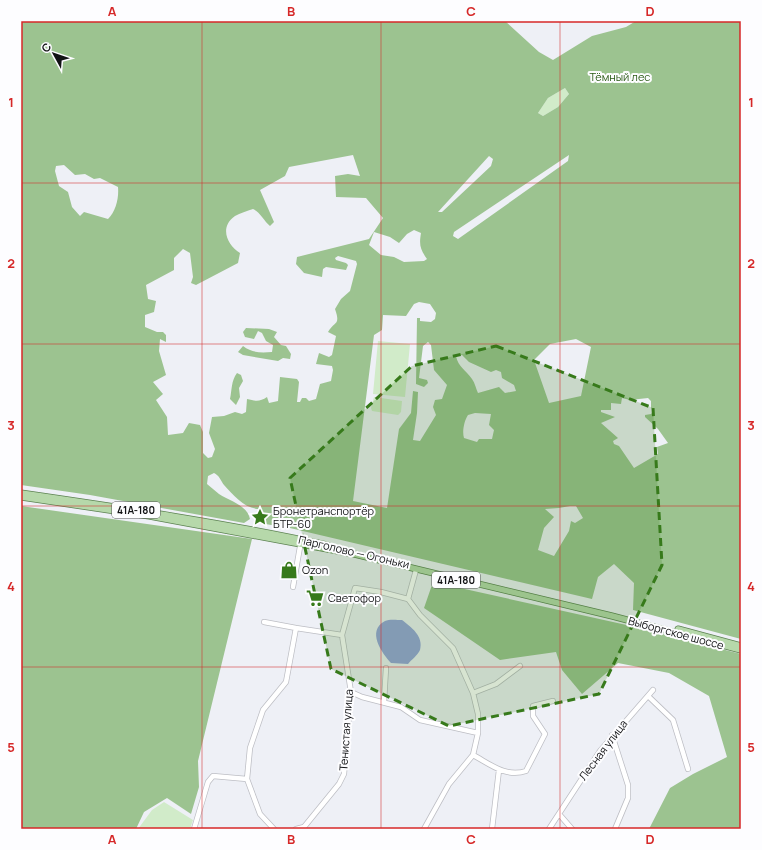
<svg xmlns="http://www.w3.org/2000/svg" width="762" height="850" font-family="Manrope,sans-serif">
  <rect width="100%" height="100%" fill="#eef0f6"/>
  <path fill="#d1ebc9" d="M565,88L569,94L558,107L543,116L538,113L548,98Z
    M378,341L410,344L405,397L373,394Z
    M374,397L402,401L401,412L398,415L372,411L371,408Z
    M164,802L193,820L190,829H138L152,810Z"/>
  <path fill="#9cc390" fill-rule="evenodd" d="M21,21H505L539,52L553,60L592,36L626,27L636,21H741V639L633,610L634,583L614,564L598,577L592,599L290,528L259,523L261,509C246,510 234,496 224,485C221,481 219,475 214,473L208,476L207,484C211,487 215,491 219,494C230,501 247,505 250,519L244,523L90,495L21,485ZM565,88L569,94L558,107L543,116L538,113L548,98ZM353,155L360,176L348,174L335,176L336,197L366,198L383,218L369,239L297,257L296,264L304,273L322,277L323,269L326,267L346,270L348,265L346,263L336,260L335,258L338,256L356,261L357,264L350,291L341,299L335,309C341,326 334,321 328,332L336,336L332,355L329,357L319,353L316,364L332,366L333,370L331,381L320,384L316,399L309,401L306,398H302L300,402H297L299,382L297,379L280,377L278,401L269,403L267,397C260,402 255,401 247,399L246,412L242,414L235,412L224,416L212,417L209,433L215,449L212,457L208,458L203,453V432L200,425L189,423L183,433L168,435L167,417L156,400L163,394L153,382L166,375L159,351L160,339L166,342V335L163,332H157L145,327V315L154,312L156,301L148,299L146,285L174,270V258L183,249L190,253L193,277L191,283L196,285L238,263L240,253C227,245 219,227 235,216C240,213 247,211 253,209C260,212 264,221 270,226L274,222L260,190L285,176L289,167ZM569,155L568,161L458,239L453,236L454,232ZM489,156L493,159L491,166L442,212H438ZM64,165L75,175L85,174L94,179L100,178L118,187C119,198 116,211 108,219L84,212L80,216L72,207L68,192L59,186L55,171L56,166ZM414,230L421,233C419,245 420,249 427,259L424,261L404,262L394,257L381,255L369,245L374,232L390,237L399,243L407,234ZM419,302L430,304L436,313L435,319L431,322L420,321V318H417L416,384L424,387L428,383L427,380L419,378L423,346L428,342L431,345L434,370L447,385L442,399L435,400L433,407L436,415L420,441L413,440L417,413L418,392L413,391L411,413L399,429L387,508L353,501L374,335L382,330L383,315L406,316L414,304ZM576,339L591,347L581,396L549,403L534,360L550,344ZM462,355L469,362L491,372L496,370L501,372L502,378L514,385L516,391L505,393L499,387L478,393C476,389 475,383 472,379C466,370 458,367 456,356ZM622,398L630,400L648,398L651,401V408L654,411L651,414L645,415V417L658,429L668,443L657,447L658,454L634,468L619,446L614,444L613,441L618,438L601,423L615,417L601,412V410H611V403L621,404ZM475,413L491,414L489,425L494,430L492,439H479L477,442L464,438C462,432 464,421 468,415ZM570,506H576L583,518L575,523L571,521L569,531L554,556L538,550L544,528L554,517L545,509L559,508Z
    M246,328L269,329L277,332L274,337L281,345L286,346L291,354L290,359L283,358L278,361L243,355L238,352L243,346C252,353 261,353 272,352L273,345L266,341L262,333L258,331L254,339L245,337L243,332Z
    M237,373L241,375L243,381L239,388L240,397L236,405L230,399C232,390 231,381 237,373Z
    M21,506L252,539L198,761L199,787L191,814L167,798L144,812L136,829H21Z
    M433,582L631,626L741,654V829H649L670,788L693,774L727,757L709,696L669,673L618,663L582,694L562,670L556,652L500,660L424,608Z"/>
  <path fill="#96a4db" d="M402,620C411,627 424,636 420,650C418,655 411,660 408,664L391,663C382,653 366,631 385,621C389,619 397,620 402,620Z"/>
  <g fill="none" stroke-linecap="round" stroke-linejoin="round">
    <g stroke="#bdbec4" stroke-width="6">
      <path id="minor" d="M293,587L301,541
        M408,599L416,570
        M264,622L296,628L286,682L263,710L250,748L247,779L260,814L274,829
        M296,628L342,635L351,692L344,774L339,784L304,827L296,829
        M342,635L355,588L381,592L408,599L420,615L453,648L473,693L478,714V733L473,755L449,784L424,829
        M351,692L362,697L401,707L420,720L478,733
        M473,693L496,684L520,666
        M648,696L673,720L688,769
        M384,702L386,668
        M612,735L628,785V798L615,829
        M473,755C490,764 506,778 526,771L545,734L533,716V706L553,701
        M559,814L572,829
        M194,829L208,782L213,776L247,779
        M492,829L499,770
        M549,829L600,751L653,690"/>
    </g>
    <g stroke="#5c8251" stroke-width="7">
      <path id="major" d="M21,493C124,508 226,523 327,545
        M21,497L149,516L354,554L612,616L741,650
        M678,629L741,646"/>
    </g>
    <use href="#minor" stroke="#fff" stroke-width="4.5"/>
    <use href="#major" stroke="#b6d8aa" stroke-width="5.5"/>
  </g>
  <path fill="#377a1b" fill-opacity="0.2" stroke="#377a1b" stroke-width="3" stroke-dasharray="8 5" stroke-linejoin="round" d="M496,346L653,408L662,565L599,694L449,726L331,669L290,478L412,366Z"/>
  <path fill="none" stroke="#d62828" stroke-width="1" stroke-opacity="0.55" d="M202,21V829M381,21V829M560,21V829M21,183H741M21,344H741M21,506H741M21,667H741"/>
  <defs>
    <g id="sight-bare" transform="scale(1.38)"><path d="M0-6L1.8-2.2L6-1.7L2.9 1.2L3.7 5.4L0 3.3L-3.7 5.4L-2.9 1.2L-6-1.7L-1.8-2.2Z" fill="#377a1b" stroke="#fdfdff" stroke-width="2.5" paint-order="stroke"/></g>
    <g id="shop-bare" transform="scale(1.38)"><path d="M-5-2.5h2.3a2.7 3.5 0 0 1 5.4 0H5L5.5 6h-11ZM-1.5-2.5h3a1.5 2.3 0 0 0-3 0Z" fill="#377a1b" stroke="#fdfdff" stroke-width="2.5" paint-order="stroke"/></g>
    <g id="supermarket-bare" transform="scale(1.38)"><path d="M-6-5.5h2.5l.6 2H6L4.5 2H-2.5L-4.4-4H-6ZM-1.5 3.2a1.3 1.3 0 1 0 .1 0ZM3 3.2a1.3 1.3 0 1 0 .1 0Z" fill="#377a1b" stroke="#fdfdff" stroke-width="2.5" paint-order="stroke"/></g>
  </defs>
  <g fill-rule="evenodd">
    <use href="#sight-bare" x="260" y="517"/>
    <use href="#shop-bare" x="289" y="570"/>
    <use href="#supermarket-bare" x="315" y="598"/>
  </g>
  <g text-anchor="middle" stroke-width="4" stroke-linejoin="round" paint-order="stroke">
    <g fill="#fdfdff" stroke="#58585a" stroke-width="1">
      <rect x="112" y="502" width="48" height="16" rx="3"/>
      <rect x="432" y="572" width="48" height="16" rx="3"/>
    </g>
    <g font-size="10" font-weight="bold" fill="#111214">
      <text x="136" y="514">41А-180</text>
      <text x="456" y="584">41А-180</text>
    </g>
    <g font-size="11" fill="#285914" stroke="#fdfdff">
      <text x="620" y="81">Тёмный лес</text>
    </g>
    <g font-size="11" fill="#111214" stroke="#fdfdff" text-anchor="start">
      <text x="273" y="515">Бронетранспортёр<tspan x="273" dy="13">БТР-60</tspan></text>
      <text x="302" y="574">Ozon</text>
      <text x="328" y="602">Светофор</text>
    </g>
    <g font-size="11" fill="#111214" stroke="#fdfdff">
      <text transform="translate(354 552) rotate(13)" y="4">Парголово — Огоньки</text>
      <text transform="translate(676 633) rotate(15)" y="4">Выборгское шоссе</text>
      <text transform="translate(346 730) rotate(-86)" y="4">Тенистая улица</text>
      <text transform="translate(603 750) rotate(-53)" y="4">Лесная улица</text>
    </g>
  </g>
  <rect width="762" height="850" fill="none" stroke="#fdfdff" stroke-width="44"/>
  <g transform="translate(54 54) rotate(310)" stroke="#fdfdff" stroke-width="3" paint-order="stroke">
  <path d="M0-3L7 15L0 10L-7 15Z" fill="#111214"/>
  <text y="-6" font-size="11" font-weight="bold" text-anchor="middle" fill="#111214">С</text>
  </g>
  <rect x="22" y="22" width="718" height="806" fill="none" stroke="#d62828" stroke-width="1.5"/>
  <g font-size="13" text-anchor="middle" font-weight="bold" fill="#d62828">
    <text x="112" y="16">A</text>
    <text x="291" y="16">B</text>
    <text x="471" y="16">C</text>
    <text x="650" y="16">D</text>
    <text x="11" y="107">1</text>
    <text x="751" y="107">1</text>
    <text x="11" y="268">2</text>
    <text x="751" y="268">2</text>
    <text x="11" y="430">3</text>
    <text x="751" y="430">3</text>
    <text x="11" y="591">4</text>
    <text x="751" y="591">4</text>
    <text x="11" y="752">5</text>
    <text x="751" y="752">5</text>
    <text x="112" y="844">A</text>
    <text x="291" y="844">B</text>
    <text x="471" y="844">C</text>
    <text x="650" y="844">D</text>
  </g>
</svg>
